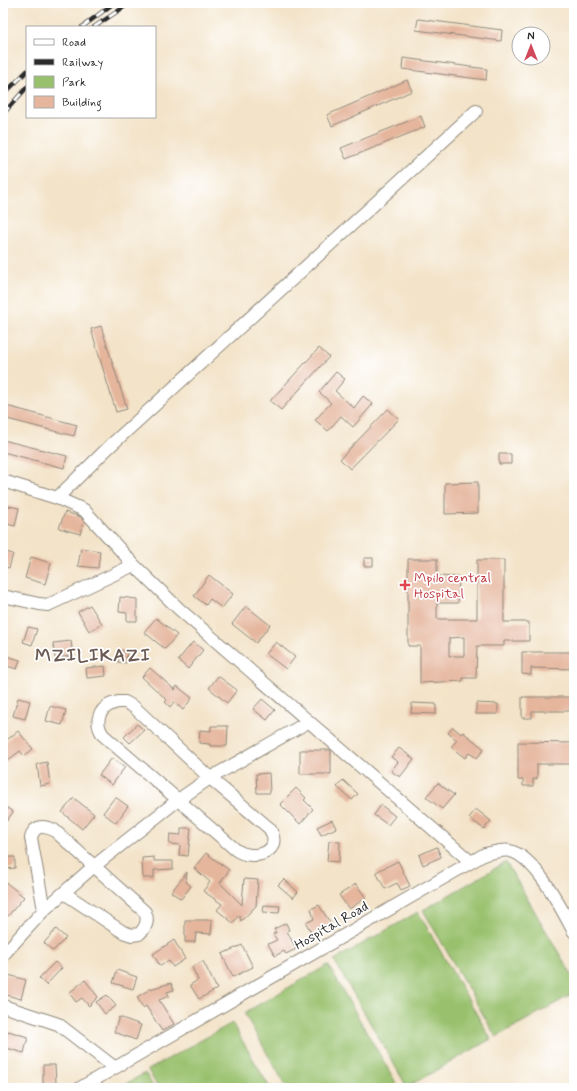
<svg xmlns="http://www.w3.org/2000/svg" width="577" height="1091" font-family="Mynerve,sans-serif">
  <rect width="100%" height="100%" fill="#fff"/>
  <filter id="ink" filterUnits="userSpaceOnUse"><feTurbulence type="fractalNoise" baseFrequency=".025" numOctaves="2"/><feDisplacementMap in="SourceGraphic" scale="8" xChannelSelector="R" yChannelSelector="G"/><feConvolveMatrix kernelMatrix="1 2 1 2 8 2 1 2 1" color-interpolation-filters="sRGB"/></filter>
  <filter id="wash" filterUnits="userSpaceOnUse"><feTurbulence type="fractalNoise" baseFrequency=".012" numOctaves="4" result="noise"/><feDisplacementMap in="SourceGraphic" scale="16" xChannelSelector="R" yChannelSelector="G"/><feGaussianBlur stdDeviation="0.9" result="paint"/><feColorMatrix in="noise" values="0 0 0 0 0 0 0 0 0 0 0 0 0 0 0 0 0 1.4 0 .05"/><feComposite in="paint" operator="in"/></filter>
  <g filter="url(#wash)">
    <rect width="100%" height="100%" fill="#f3e3c8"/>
    <path fill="#99c16d" stroke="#62764c" d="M506,862L574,979V993L496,1037L423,910Z
      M418,912L491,1039L407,1087L334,960Z
      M328,965L399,1088H287L244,1013Z
      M232,1023L270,1088H158L148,1070Z
      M145,1073L154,1088H118Z"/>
    <g id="blocks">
      <path fill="#e5b59c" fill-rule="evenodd" d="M418,19L502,30L501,41L416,30Z
        M403,58L487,69L486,80L402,69Z
        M407,80L412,91L332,126L327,115Z
        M421,116L425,127L346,159L341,148Z
        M101,326L127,409L116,412L91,329Z
        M319,348L329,357L281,410L270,401Z
        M336,372L345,379L335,391L354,408L363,396L373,404L353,427L341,416L328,431L315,420L331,403L319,392Z
        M3,405L77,425L74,436L3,418Z
        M388,409L399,419L350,469L340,459Z
        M3,440L67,456L64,468L3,452Z
        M499,454H511V464H499Z
        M478,482V513L445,514V483Z
        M3,505L19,508L15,526L3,523Z
        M65,512L81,517L84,522L80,534L59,528Z
        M81,548L100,551L98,568L78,566Z
        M3,551L13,554L9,568L3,566Z
        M31,557L51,563L45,584L25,578Z
        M364,558H373V566H364Z
        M408,559H437V576L459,577L458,603H437V619H477V560H504V622H529V641H504V646H477L476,678H463V681L420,683V646H408ZM464,637V656H449V638Z
        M209,575L233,594L222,608L210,599L206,605L194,596Z
        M120,597L137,599V621H127V613L119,612Z
        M90,605L102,624L89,631L78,612Z
        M246,606L270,625L256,643L232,624Z
        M156,618L177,635L165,649L144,632Z
        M28,627L37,629L32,645L23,642Z
        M71,641L73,656L55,658L53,643Z
        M193,642L203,650L188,669L178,660Z
        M276,642L295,657L286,669L266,654Z
        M119,650L127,651L126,663L118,662Z
        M522,652H574V669L531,668V675L522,674Z
        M3,655L20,660L17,669L3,665Z
        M105,666L106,676L87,678L86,668Z
        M150,668L175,690L177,686L192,698L183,710L174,702L170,707L165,702L167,700L142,677Z
        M218,676L237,690L227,703L209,688Z
        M522,697H574V711H532V718H522Z
        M18,698L30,701L25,719L13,716Z
        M262,699L275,710L267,720L253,709Z
        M412,703L436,704V714L411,713Z
        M476,703L498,704V714H476Z
        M50,706L66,710L62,725L46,721Z
        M137,724L144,730L130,743L124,737Z
        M211,726H228L227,746H210V744L199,743L200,730L211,731Z
        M453,727L461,734L463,732L484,749L477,758L469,753L465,758L451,747L457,740L448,733Z
        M18,731L33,749L24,756L20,751L3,764V743Z
        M518,742L574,743V764H537V779H533V786H523V780H518Z
        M399,748L414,759L400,777L391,771L398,762L391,757Z
        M300,750H331V774H300Z
        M112,758L125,767L112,785L99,775Z
        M47,762L50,784L40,786L37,764Z
        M269,773L270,793H257L256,774Z
        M343,780L358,794L352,800L337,787Z
        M438,783L454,795L442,809L426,797Z
        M296,788L306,798L304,800L313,809L300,824L280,804Z
        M115,797L128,806L116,823L103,813Z
        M74,798L94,814L82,829L62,812Z
        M3,805L13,812L3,826Z
        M381,805L395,816L388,825L374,815Z
        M476,809L491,821L484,829L469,818Z
        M332,820L336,828L321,835L317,827Z
        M181,828H191L188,856L179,855L180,845L169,844L170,834L181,835Z
        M329,841L340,842L339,862L327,861Z
        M437,847L441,857L423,865L419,855Z
        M206,853L229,870L220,883L242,905L244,879L258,880L256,906L241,921L239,915L233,923L217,910L222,904L203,891L210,882L194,868Z
        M3,857H15V868L3,869Z
        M154,857V861H173V869L154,870V878H143L142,858Z
        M398,861L410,886L401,890L397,883L385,889L376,872Z
        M187,872L186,882L191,886L181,899L171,892Z
        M284,879L298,892L293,898L278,885Z
        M3,880L24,897L8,916L3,912Z
        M356,884L366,898L349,909L339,895Z
        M264,905L280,906L279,913L263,912Z
        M319,905L331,924L312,934L306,923L314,919L311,909Z
        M185,920H212L211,934L196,933L195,942H185Z
        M286,923L289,930L287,931L296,949L286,954L284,951L275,956L268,944L277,940L273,934L276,933L274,929Z
        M56,929L66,938L53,951L44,943Z
        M174,940L185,959L173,967L169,961L160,966L153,954Z
        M242,945L253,967L233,977L222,954Z
        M203,961L217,989L199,999L190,985L198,980L192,967Z
        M55,962L62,968L46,985L39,978Z
        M117,970L137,977L133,989L113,983Z
        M5,974L26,980L21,999L3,994Z
        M85,980L98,997L89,1006L82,998L76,1002L69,993Z
        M171,983L174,990L167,992L169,996L159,1000L174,1024L162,1031L146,1006L143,1008L137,997L150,989Z
        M107,995L116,1006L105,1014L96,1002Z
        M119,1017L141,1025L136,1040L114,1032Z
        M8,1031L28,1037L24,1053L3,1047Z
        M43,1065H55L56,1083L43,1084Z"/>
    </g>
  </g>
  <g filter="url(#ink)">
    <use href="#blocks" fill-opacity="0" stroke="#8f877a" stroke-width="1"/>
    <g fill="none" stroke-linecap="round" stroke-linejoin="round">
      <g stroke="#8f877a" stroke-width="14">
        <path id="minor" d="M3,481L57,498L84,510L134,565L179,609L471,862
          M57,498L110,446L476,111
          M3,596L39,604L48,605L134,565
          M118,702H125L134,707L210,778L269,828C285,852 254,862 236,850L103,735C93,720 100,706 118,702Z
          M44,910L31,838C34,825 43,825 54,830L145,912C149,921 146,928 139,934L132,935L123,932L64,893
          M3,955L44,910L93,867L178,800L210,778L308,722
          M3,1006L58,1024L114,1067
          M80,1088L485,854C493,853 502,849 510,851C536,857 562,910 574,932"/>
      </g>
      <use href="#minor" stroke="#fff" stroke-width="12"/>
      <g stroke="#2b2b2b" stroke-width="4.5">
        <path id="rail" d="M82,27L114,3
          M94,27L130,3
          M3,95L27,71
          M3,114L27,87"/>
      </g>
      <use href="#rail" stroke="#fff" stroke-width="3" stroke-dasharray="9" stroke-linecap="butt"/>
    </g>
  </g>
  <path fill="#e0444e" stroke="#fff" stroke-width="1.5" d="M403 579h4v4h4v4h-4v4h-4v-4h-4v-4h4z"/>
  <g text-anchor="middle" stroke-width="3.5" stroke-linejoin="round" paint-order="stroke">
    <g font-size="14" fill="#be3a42" stroke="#fff" text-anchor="start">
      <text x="414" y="582">Mpilo central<tspan x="414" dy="16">Hospital</tspan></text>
    </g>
    <g font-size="14" fill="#2b2b2b" stroke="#fff">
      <text transform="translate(331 925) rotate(-30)" y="5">Hospital Road</text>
    </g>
    <g font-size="18" font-weight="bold" letter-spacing="1" fill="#6c5b53" stroke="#fff">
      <text x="93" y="661">MZILIKAZI</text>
    </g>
  </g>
  <rect width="577" height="1091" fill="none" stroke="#fff" stroke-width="16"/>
  <rect x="26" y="26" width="130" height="92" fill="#ffffff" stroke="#aaaaaa"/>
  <rect x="34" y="39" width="20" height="6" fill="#ffffff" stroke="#aaaaaa"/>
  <text x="62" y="46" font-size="12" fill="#2b2b2b">Road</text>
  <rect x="34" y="59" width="20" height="6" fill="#2b2b2b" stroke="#aaaaaa"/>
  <text x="62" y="66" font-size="12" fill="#2b2b2b">Railway</text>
  <rect x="34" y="76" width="20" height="12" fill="#99c16d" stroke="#aaaaaa"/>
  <text x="62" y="86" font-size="12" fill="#2b2b2b">Park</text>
  <rect x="34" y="96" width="20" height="12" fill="#e5b59c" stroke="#aaaaaa"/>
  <text x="62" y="106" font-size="12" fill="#2b2b2b">Building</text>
  <g transform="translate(531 46)"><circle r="19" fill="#ffffff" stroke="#aaaaaa"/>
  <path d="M0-3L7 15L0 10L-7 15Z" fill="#d1495b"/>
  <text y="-6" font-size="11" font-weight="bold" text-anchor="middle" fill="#2b2b2b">N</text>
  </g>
</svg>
